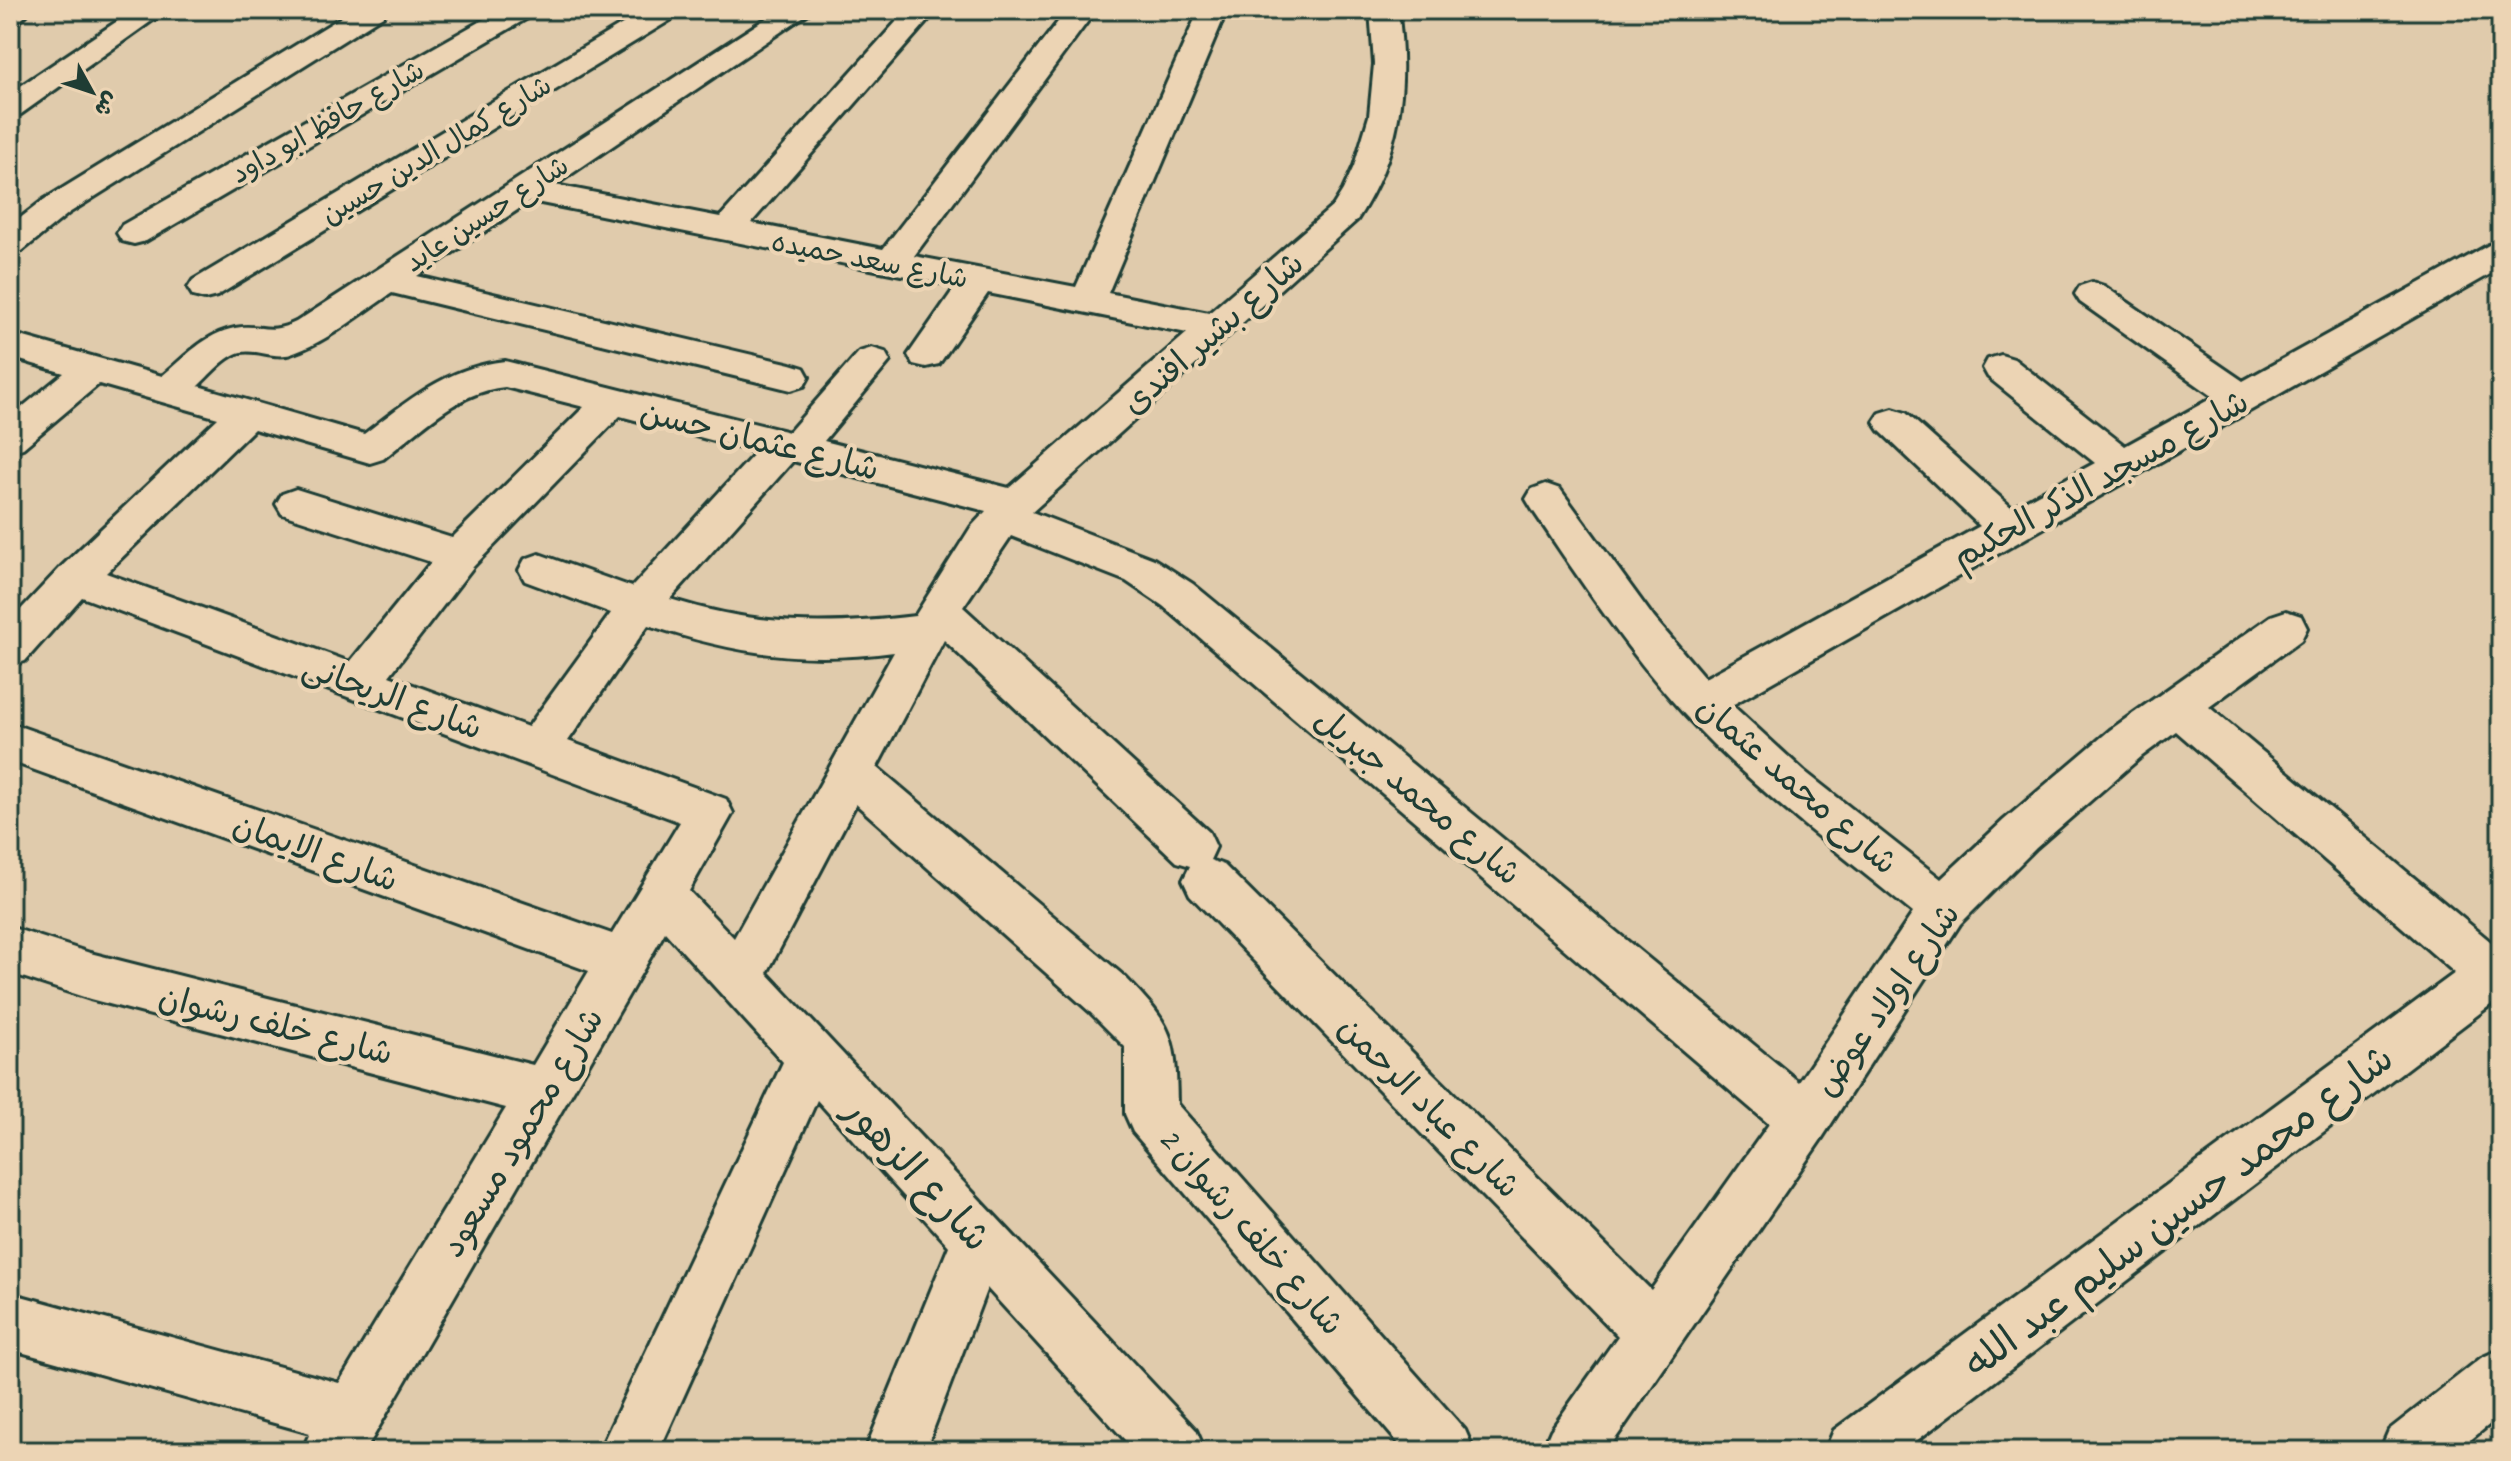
<svg xmlns="http://www.w3.org/2000/svg" width="2511" height="1461" font-family="Caveat,'Playpen Sans Arabic',sans-serif">
  <rect width="100%" height="100%" fill="#e0cbac"/>
  <filter id="ink" filterUnits="userSpaceOnUse"><feTurbulence type="fractalNoise" baseFrequency=".0125" numOctaves="2"/><feDisplacementMap in="SourceGraphic" scale="16" xChannelSelector="R" yChannelSelector="G"/><feConvolveMatrix kernelMatrix="1 2 1 2 8 2 1 2 1" color-interpolation-filters="sRGB"/></filter>
  <g filter="url(#ink)">
    <g fill="none" stroke-linecap="round" stroke-linejoin="round">
      <g stroke="#1f3d34" stroke-width="6">
        <path id="street" d="M10,10H31L20,21L10,24Z
          M134,10H167L21,114L10,116V93Z
          M353,10H387L383,16L69,213L22,251L10,254V226L45,199Z
          M500,10H535L531,16L146,241L134,244L122,241L117,233L122,225Z
          M646,10H681L677,16L217,296L205,299L193,296L188,288L193,280Z
          M779,10H813L555,185L720,217L907,10H937L751,223L883,249L1067,10H1096L914,256L1076,287L1199,10H1227L1108,293L1209,313L1333,206L1343,190L1354,166L1369,116L1374,64L1370,10H1398C1409,87 1400,155 1357,220L1032,512L1154,559L1193,584L1799,1082L1913,913C1835,849 1753,789 1684,714C1627,651 1580,580 1532,509L1526,499L1532,489L1546,484L1560,489L1654,618L1705,678L1980,526L1880,431L1874,422L1880,413L1893,409L1906,413L2012,508L2095,463L1988,377L1983,368L1988,359L2001,355L2014,359L2125,446L2214,397L2080,302L2075,294L2080,286L2092,282L2104,286L2243,381L2489,245L2501,242V268L1732,705L1804,771L1941,879L2004,820L2110,730L2271,616L2286,611L2301,616L2307,628L2301,640L2209,707L2497,947L2501,945V997L1903,1451H1825L1834,1430L2455,973L2176,731L2142,756L2036,848L1960,924L1822,1138L1607,1451H1542L1551,1430L1618,1336L1190,895L1183,880L1190,866L1177,862L944,640L877,767L1125,977C1173,1026 1176,1036 1177,1104L1465,1430L1474,1451H1405L1133,1132L1125,1114V1047L1089,1011L856,804L767,973L1196,1430L1205,1451H1135L987,1288L925,1451H865L949,1246L817,1100L659,1451H599L783,1062L665,932L365,1451H302L310,1433L10,1349V1293L339,1383L506,1108L90,999L10,973V927L90,953L533,1065L589,971L10,761V723L612,934L680,822L82,597L25,661L10,666V621L61,567L218,418L99,384L23,448L10,452V417L64,373L10,357V333L162,376C184,358 206,333 235,328C261,323 267,336 296,322ZM531,201L956,286L908,355L913,364L926,367L939,364L988,293L1187,333L1009,488L824,441L890,361L885,352L872,348L859,352L789,432L505,361C447,367 409,400 364,434L198,386C209,376 226,355 241,352C258,349 274,359 291,354C327,342 360,314 392,293L791,390L804,386L809,377L804,368L791,364L417,276ZM505,387L584,407L452,538L296,489L282,494L276,504L282,514L431,562L350,662L106,573L254,429L370,463L383,459C421,430 456,392 505,387ZM620,416L756,452L632,587L539,554L525,559L519,570L525,581L611,613L528,727L389,676L473,567ZM793,461L986,511L971,527L915,616C825,627 757,626 670,599ZM1011,536L1126,581L1163,606L1769,1124L1651,1290L1224,865L1210,860L1216,847L1209,832L963,607ZM648,625C735,654 803,664 894,652L734,938L689,891L733,813L726,799L568,741Z
          M2501,1349V1415L2457,1451H2380L2389,1430L2481,1358Z"/>
      </g>
      <use href="#street" fill="#ecd4b4" fill-rule="evenodd"/>
    </g>
  </g>
  <g text-anchor="middle" stroke-width="8" stroke-linejoin="round" paint-order="stroke">
    <g font-size="28" fill="#1f3d34" stroke="#ecd4b4">
      <text transform="translate(327 121) rotate(-30)" y="10">شارع حافظ ابو داود</text>
      <text transform="translate(436 149) rotate(-31)" y="10">شارع كمال الدين حسين</text>
      <text transform="translate(486 213) rotate(-33)" y="10">شارع حسين عايد</text>
      <text transform="translate(870 259) rotate(11)" y="10">شارع سعد حميده</text>
    </g>
    <g font-size="34" fill="#1f3d34" stroke="#ecd4b4">
      <text transform="translate(1212 332) rotate(-41)" y="12">شارع بشير افندى</text>
      <text transform="translate(760 439) rotate(14)" y="12">شارع عثمان حسن</text>
      <text transform="translate(2100 478) rotate(-29)" y="12">شارع مسجد الذكر الحكيم</text>
      <text transform="translate(393 696) rotate(20)" y="12">شارع الريحانى</text>
      <text transform="translate(1798 784) rotate(41)" y="12">شارع محمد عثمان</text>
      <text transform="translate(1419 795) rotate(40)" y="12">شارع محمد جبريل</text>
      <text transform="translate(316 851) rotate(20)" y="12">شارع الايمان</text>
      <text transform="translate(1886 999) rotate(-55)" y="12">شارع اولاد عوض</text>
      <text transform="translate(276 1024) rotate(14)" y="12">شارع خلف رشوان</text>
      <text transform="translate(1430 1106) rotate(45)" y="12">شارع عباد الرحمن</text>
      <text transform="translate(521 1132) rotate(-59)" y="12">شارع محمود مسعود</text>
      <text transform="translate(1252 1230) rotate(49)" y="12">شارع خلف رشوان 2</text>
    </g>
    <g font-size="40" fill="#1f3d34" stroke="#ecd4b4">
      <text transform="translate(918 1173) rotate(47)" y="14">شارع الزهور</text>
      <text transform="translate(2178 1210) rotate(-37)" y="14">شارع محمد حسين سليم عبد الله</text>
    </g>
  </g>
  <rect width="2511" height="1461" fill="none" stroke="#ecd4b4" stroke-width="40"/>
  <rect x="20" y="20" width="2471" height="1421" fill="none" stroke="#1f3d34" stroke-width="3" filter="url(#ink)"/>
  <g transform="translate(92 92) rotate(130)" stroke="#ecd4b4" stroke-width="6" paint-order="stroke">
  <path d="M0-6L14 30L0 20L-14 30Z" fill="#1f3d34"/>
  <text y="-12" font-size="22" font-weight="bold" text-anchor="middle" fill="#1f3d34">ش</text>
  </g>
</svg>
